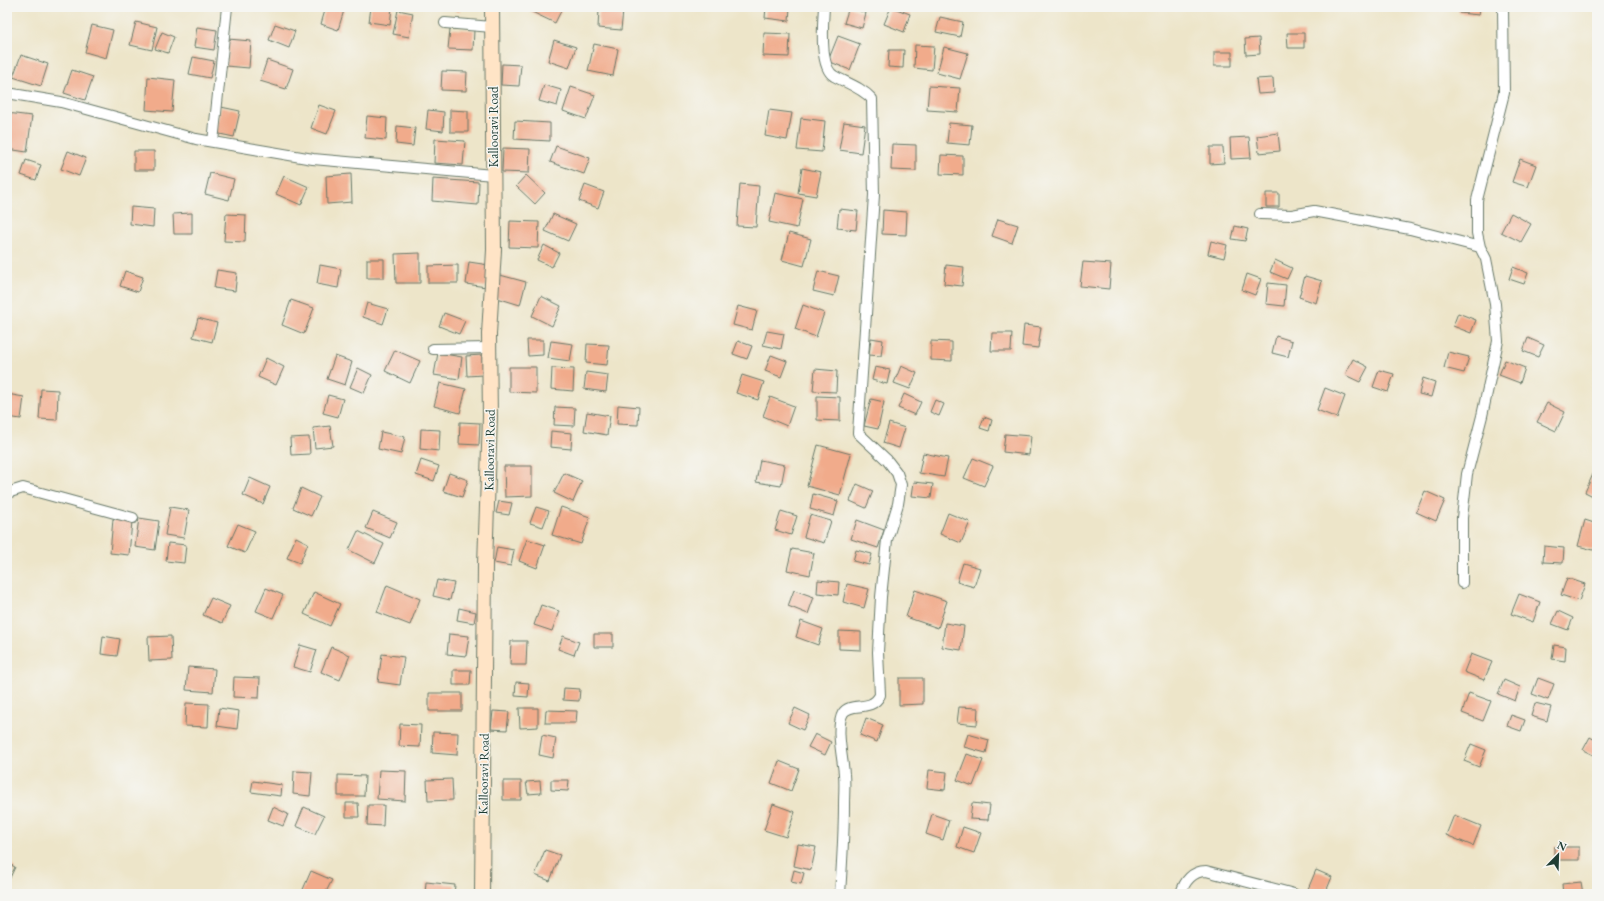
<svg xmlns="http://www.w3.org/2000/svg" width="1604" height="901" font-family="'EB Garamond',serif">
  <rect width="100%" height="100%" fill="#f6f6f2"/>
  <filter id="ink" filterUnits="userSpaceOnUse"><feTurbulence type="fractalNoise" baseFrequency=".025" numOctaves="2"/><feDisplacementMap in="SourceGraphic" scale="8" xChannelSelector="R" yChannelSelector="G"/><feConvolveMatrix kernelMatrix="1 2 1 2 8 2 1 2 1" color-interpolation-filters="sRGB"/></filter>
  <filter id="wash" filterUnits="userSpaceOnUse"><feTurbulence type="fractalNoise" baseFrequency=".012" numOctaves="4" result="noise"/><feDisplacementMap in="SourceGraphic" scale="16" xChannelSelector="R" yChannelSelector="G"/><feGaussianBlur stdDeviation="0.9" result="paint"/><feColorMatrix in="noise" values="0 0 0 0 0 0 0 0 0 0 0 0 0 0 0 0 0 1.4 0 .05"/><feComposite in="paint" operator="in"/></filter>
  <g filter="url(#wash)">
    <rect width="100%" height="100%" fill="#ede5c9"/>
    <g id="blocks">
      <path fill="#f1ab8b" d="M326,7H345L338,30L321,24Z
        M371,7H392L390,25L369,22Z
        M449,7H461L459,12Z
        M532,7H563L555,23L530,11Z
        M766,7H790L789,21L765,18Z
        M849,7L866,13L862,28L844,23Z
        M891,7L910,14L904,32L884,24Z
        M1459,7H1480L1479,15L1459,13Z
        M599,9L623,11L621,30L598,28Z
        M398,10L413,13L409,37L393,34Z
        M940,17L963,22L960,37L936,32Z
        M136,22L157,27L152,50L130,45Z
        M275,24L295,31L289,48L269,40Z
        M92,25L113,30L106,58L85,52Z
        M197,27L217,30L214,50L194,47Z
        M450,29L474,30L473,50L448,49Z
        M162,32L174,37L168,53L155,49Z
        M764,33L790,34L789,57L763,56Z
        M1287,33H1304V48H1288Z
        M838,36L860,44L850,70L828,61Z
        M1259,38L1260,54L1246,55L1245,39Z
        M228,39L251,41L249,68L226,66Z
        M554,40L576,47L569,68L548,61Z
        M594,44L618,49L613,76L588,71Z
        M915,45L934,46L932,70L914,68Z
        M944,47L968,53L960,79L937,73Z
        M889,50H904L903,68L888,67Z
        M1214,52H1232V66H1214Z
        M21,55L48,64L41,86L13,77Z
        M193,57L214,61L210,78L189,74Z
        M267,60L293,69L286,89L260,81Z
        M502,64L521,65L519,86L501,85Z
        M72,70L93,77L85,100L64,93Z
        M442,71L467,72L466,91L441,90Z
        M148,77L175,80L172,112L146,110Z
        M1273,78L1274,93L1258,94L1256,79Z
        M544,85L561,90L557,106L539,101Z
        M929,86L960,88L958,112L927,110Z
        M571,87L595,95L586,119L563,111Z
        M319,105L336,111L327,134L311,128Z
        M221,107L240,111L234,137L215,133Z
        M428,110L444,112L443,131L426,129Z
        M450,110L468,111V132H450Z
        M769,110L792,113L787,140L765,136Z
        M7,113L32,116L27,152L7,149Z
        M367,116L387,118L386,140L365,138Z
        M801,118L825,121L822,152L797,150Z
        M515,121L550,123V141L514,139Z
        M844,122L865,125L861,153L839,150Z
        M949,123L972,125L970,145L947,143Z
        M397,126L415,128L413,146L396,144Z
        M1278,133L1280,151L1259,153L1257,136Z
        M1249,137L1251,158L1231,159L1230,138Z
        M435,139L465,141L463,165L434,163Z
        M892,144L916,145V171L891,170Z
        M556,146L590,158L584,174L550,162Z
        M1210,147H1223L1224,163L1210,164Z
        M503,148L530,149L529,173L502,172Z
        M68,151L86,158L79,176L61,169Z
        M134,151H154V170H134Z
        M941,155L963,156V175L940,174Z
        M1520,159L1536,165L1528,187L1512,182Z
        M26,160L41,165L36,180L21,175Z
        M802,168L821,172L816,196L798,193Z
        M210,173L234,179L229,200L205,194Z
        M351,174L352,202L327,204L326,176Z
        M526,175L545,193L535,204L516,186Z
        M284,176L309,187L301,205L276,194Z
        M433,179L479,182L478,205L432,201Z
        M740,184L759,186L756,227L737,226Z
        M585,185L604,192L598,208L579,201Z
        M775,193L803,199L797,228L769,222Z
        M1266,193H1279V207H1266Z
        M131,207L154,209L153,227L130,224Z
        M839,209L858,211L856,230L837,228Z
        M883,210L907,212L906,235L882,234Z
        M192,213V234H174L173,214Z
        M1511,213L1531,224L1521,242L1501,232Z
        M226,214L246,215L245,242L224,241Z
        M553,214L576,224L568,241L545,231Z
        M998,219L1018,225L1012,243L992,236Z
        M510,221L539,222L538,248L509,247Z
        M1235,226L1248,229L1245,241L1232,239Z
        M789,233L811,239L804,266L782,260Z
        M1211,241L1227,245L1224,258L1208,254Z
        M544,245L559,253L552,267L537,260Z
        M420,253V283H396L395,254Z
        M367,259H384V278H367Z
        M1275,260L1292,268L1287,279L1270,272Z
        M469,262L489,265L486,287L466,284Z
        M1083,262L1111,264L1109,289L1080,286Z
        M320,265L341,269L338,288L317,284Z
        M458,265V283H428V266Z
        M946,265L964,267L962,286L944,284Z
        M1513,267L1528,273L1524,284L1509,279Z
        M217,270L237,273L235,291L214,288Z
        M125,271L143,277L138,292L120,286Z
        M818,271L839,276L834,296L813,291Z
        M1247,274L1261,279L1255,295L1242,290Z
        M500,275L526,282L520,305L494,297Z
        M1305,276L1322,281L1316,303L1299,297Z
        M1268,283L1286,285L1284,306L1266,304Z
        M541,296L561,306L552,326L532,316Z
        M291,300L314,308L304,334L282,325Z
        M367,303L388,309L383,324L363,317Z
        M803,305L824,313L816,337L795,329Z
        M738,306L757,311L752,330L733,325Z
        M444,313L465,321L459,334L439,326Z
        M1458,313L1476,320L1471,333L1453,326Z
        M198,318L217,323L212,342L193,337Z
        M1024,325L1041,327L1038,348L1022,346Z
        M767,331L784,334L781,349L763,345Z
        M992,333H1012L1011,351H991Z
        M1276,336L1292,341L1288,357L1272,353Z
        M871,338L883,340L881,356L869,355Z
        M1528,338L1544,345L1538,357L1523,351Z
        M527,340H543V355L528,356Z
        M551,341L573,344L570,361L548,358Z
        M738,341L752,346L747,359L733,354Z
        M931,341L952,342V361L931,360Z
        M587,344L609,345L607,365L586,363Z
        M395,350L420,361L410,383L385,371Z
        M1448,352L1469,357L1464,373L1444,368Z
        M438,353L462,357L459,379L434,375Z
        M482,355L483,375L467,376L466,356Z
        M771,355L787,361L781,377L765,371Z
        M335,356L352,362L345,385L327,379Z
        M266,358L284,367L276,385L258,377Z
        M1353,359L1368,367L1360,382L1345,375Z
        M1505,360L1525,368L1520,383L1499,375Z
        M901,366L917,373L910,389L894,383Z
        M509,367H536V393L509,392Z
        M875,367L890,370L887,384L872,380Z
        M358,368L372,375L364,393L350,387Z
        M552,368L574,369L573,391L551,389Z
        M815,369L837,371L836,392L813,391Z
        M1379,370L1394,374L1388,392L1373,387Z
        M586,372L608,375L606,392L584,389Z
        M742,375L764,382L758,400L736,393Z
        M1423,378L1435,382L1431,397L1419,394Z
        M440,383L466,389L460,413L434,406Z
        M1325,388L1345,396L1337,418L1317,410Z
        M41,389L58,390L57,420L39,419Z
        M7,394L24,397L21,419L7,417Z
        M904,394L921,402L915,415L898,408Z
        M328,395L343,399L338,417L323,413Z
        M817,396L840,397V421L817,420Z
        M770,397L794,406L787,426L763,416Z
        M871,399L884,402L878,429L864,426Z
        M935,400L944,404L939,416L930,412Z
        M1547,403L1565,412L1556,431L1537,422Z
        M618,405L639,407L638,425L617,424Z
        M555,407L575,408L574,426L554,425Z
        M587,412L610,416L607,435L584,431Z
        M984,417L992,420L989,431L980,428Z
        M460,422L480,423L479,445L459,444Z
        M889,423L905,428L899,448L883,443Z
        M330,426L333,446L315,448L313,428Z
        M421,429L440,430L439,451L420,449Z
        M551,431L572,433L571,449L550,447Z
        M381,432L405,437L401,454L378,449Z
        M1005,434L1031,436L1029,455L1003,452Z
        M309,437L310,454L291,455L290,438Z
        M818,445L851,454L840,495L807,486Z
        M923,453L948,458L944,477L919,473Z
        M973,458L993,466L984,486L964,478Z
        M421,460L439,466L434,481L416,475Z
        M760,460L785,465L781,486L756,482Z
        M504,466H532V496L505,497Z
        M1594,472L1597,474V498L1585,492Z
        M449,473L468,480L462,497L443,491Z
        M564,473L582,481L573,502L554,493Z
        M250,478L270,487L263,504L243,495Z
        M914,482L933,484L931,498L912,496Z
        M857,484L873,491L866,508L850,501Z
        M301,488L320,497L311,516L293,508Z
        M1425,491L1445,500L1436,521L1416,512Z
        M813,494L838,501L834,516L810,509Z
        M499,501L512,503L509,515L496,513Z
        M170,507L189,510L184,538L165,535Z
        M536,507L549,511L543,527L530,523Z
        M561,507L590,517L581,544L552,535Z
        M781,511L797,516L791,535L775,530Z
        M373,512L397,522L390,538L366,528Z
        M948,513L970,522L961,543L940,534Z
        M810,515L831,521L824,543L804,537Z
        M139,518L159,521L155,550L135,547Z
        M113,519L132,521L129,555L110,553Z
        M857,520L884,530L878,548L851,539Z
        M1585,520L1597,524V551L1578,546Z
        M238,524L255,531L245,553L228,546Z
        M358,531L384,544L375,563L349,550Z
        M296,537L308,543L300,563L287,558Z
        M527,539L545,545L537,568L519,561Z
        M168,543L186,545L184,563L166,561Z
        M1544,546L1564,548L1563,563L1543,562Z
        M497,547L514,550L511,566L494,563Z
        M792,549L814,553L810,575L787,570Z
        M856,550L872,554L869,565L853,561Z
        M963,563L980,568L974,587L957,582Z
        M1567,578L1585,584L1579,601L1561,595Z
        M437,580L454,583L450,600L433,596Z
        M818,580L839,582L838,595L817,593Z
        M847,584L869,589L864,608L843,602Z
        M387,585L420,599L410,625L377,612Z
        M266,588L283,595L273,618L256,611Z
        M794,590L814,597L808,614L788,606Z
        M915,590L947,601L938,628L906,617Z
        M314,592L340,604L330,626L304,614Z
        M1519,594L1540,602L1533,622L1511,614Z
        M211,598L230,606L222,623L203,615Z
        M541,605L559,611L552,631L534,625Z
        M459,608L476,612L474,623L457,620Z
        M1558,611L1573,618L1568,630L1552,624Z
        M801,621L823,629L818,645L796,637Z
        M945,623L964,626L961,650L942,647Z
        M839,631L861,632V650L839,649Z
        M449,634L469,636L466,656L447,654Z
        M594,634H613V647H594Z
        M103,636L120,639L117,656L101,654Z
        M171,636L172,660L149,661L148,637Z
        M563,636L579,642L574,655L558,649Z
        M511,641H527L526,665H510Z
        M300,645L317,650L310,672L293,667Z
        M1554,645L1566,647L1565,661L1552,659Z
        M331,647L350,655L340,680L321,672Z
        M382,654L404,657L400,685L378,682Z
        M1471,654L1492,662L1484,680L1464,672Z
        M188,667L215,669L213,692L186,690Z
        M453,670H471L470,685H453Z
        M234,677L260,678L259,698L233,697Z
        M899,678H923V704L899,705Z
        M1538,678L1554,684L1548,700L1532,694Z
        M1504,680L1520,687L1515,701L1498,694Z
        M516,682L529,683L528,697L515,696Z
        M564,688L580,689L579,701L563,700Z
        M429,693H462V711H429Z
        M1469,693L1491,701L1483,721L1462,713Z
        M186,703L209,704L208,727L185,726Z
        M1535,703L1551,707L1547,721L1531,716Z
        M959,707L978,708L977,725L957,723Z
        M219,708L239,711L237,729L217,726Z
        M519,708H538V727L520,728Z
        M795,708L810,715L803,730L788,723Z
        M546,710L577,711L576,723H545Z
        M493,711L509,712L507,730L491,729Z
        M1511,715L1525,720L1521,731L1507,726Z
        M866,718L883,725L877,742L860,735Z
        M400,724L421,725L420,747L399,746Z
        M433,732L458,733L457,755L432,753Z
        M815,734L831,742L825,755L808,747Z
        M968,734L989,740L986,753L964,747Z
        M542,735L556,738L553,758L539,755Z
        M1590,737L1597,741V757L1583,750Z
        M1471,744L1486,750L1479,767L1464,761Z
        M967,754L983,760L973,786L957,780Z
        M779,761L799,769L791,791L771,783Z
        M379,770L406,771L405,801L377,799Z
        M929,770L947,772L945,790L927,788Z
        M294,771L312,772L310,796L293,794Z
        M338,775L365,776L364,796H338Z
        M452,779L453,800L428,801L427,780Z
        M551,780H569L568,791L551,790Z
        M253,781L282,785L281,796L251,792Z
        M503,781H521V800H503Z
        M540,781L541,793L528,794L526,782Z
        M346,803H358L359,817H346Z
        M972,803L990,805L988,820L970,819Z
        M773,804L795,812L786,837L764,830Z
        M368,805H384L383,826L367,825Z
        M273,807L288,814L283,826L268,820Z
        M304,807L324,816L315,834L296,826Z
        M932,814L949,820L943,840L926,834Z
        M1454,815L1481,826L1473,846L1446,835Z
        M963,827L981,833L974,853L957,847Z
        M798,844L816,847L811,870L794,866Z
        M1554,847H1579V860H1554Z
        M545,850L560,855L550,881L535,875Z
        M7,863L15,867L8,882L7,881Z
        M794,870L804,873L801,884L791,882Z
        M1316,870L1332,877L1325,894H1321L1308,889Z
        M311,871L332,880L325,894H301Z
        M426,882L455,885L454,894H425Z
        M1581,882L1583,894H1563L1562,884Z"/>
    </g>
  </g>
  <g filter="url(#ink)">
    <use href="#blocks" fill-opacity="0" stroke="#677868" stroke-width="1"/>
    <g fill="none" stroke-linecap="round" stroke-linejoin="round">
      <g stroke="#677868" stroke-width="12">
        <path id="minor" d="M824,7C823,23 819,67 834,76C847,83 862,88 872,99L874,195L858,433L887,460L897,473L901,485L898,504L887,540L881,597L878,652L880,695C871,713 851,701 843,713C835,727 843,759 844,774C845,784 844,795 844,805C844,835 842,864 840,894
          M445,23L492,27
          M7,93L61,102L196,139L313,159L493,175
          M213,142L227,7
          M1260,214L1292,215L1314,211L1410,229L1480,247
          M433,349L489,348
          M7,493L23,488L133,518
          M1462,583V518L1467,474L1482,416L1498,341L1495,304L1486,259L1480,247L1477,233V200L1504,93L1503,7
          M1181,894C1184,881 1193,871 1206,871L1294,894"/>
      </g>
      <g stroke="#677868" stroke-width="16">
        <path id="secondary" d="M482,894L485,565L490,417L489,334L494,250L492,7"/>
      </g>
      <use href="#minor" stroke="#fff" stroke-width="10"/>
      <use href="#secondary" stroke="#ffe4c6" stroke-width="14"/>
    </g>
  </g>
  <g text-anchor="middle" stroke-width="3" stroke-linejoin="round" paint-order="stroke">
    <g font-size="13" fill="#1f3d34" stroke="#f6f6f2">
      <text transform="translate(493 127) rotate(-90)" y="5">Kallooravi Road</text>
      <text transform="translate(489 450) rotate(-89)" y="5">Kallooravi Road</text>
      <text transform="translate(483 774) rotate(-89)" y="5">Kallooravi Road</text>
    </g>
  </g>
  <rect width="1604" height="901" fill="none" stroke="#f6f6f2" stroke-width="24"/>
  <g transform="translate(1558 855) rotate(23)" stroke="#f6f6f2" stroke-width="3" paint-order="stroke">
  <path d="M0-3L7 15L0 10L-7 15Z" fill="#1f3d34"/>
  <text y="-6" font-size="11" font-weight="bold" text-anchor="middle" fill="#1f3d34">N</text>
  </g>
</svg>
